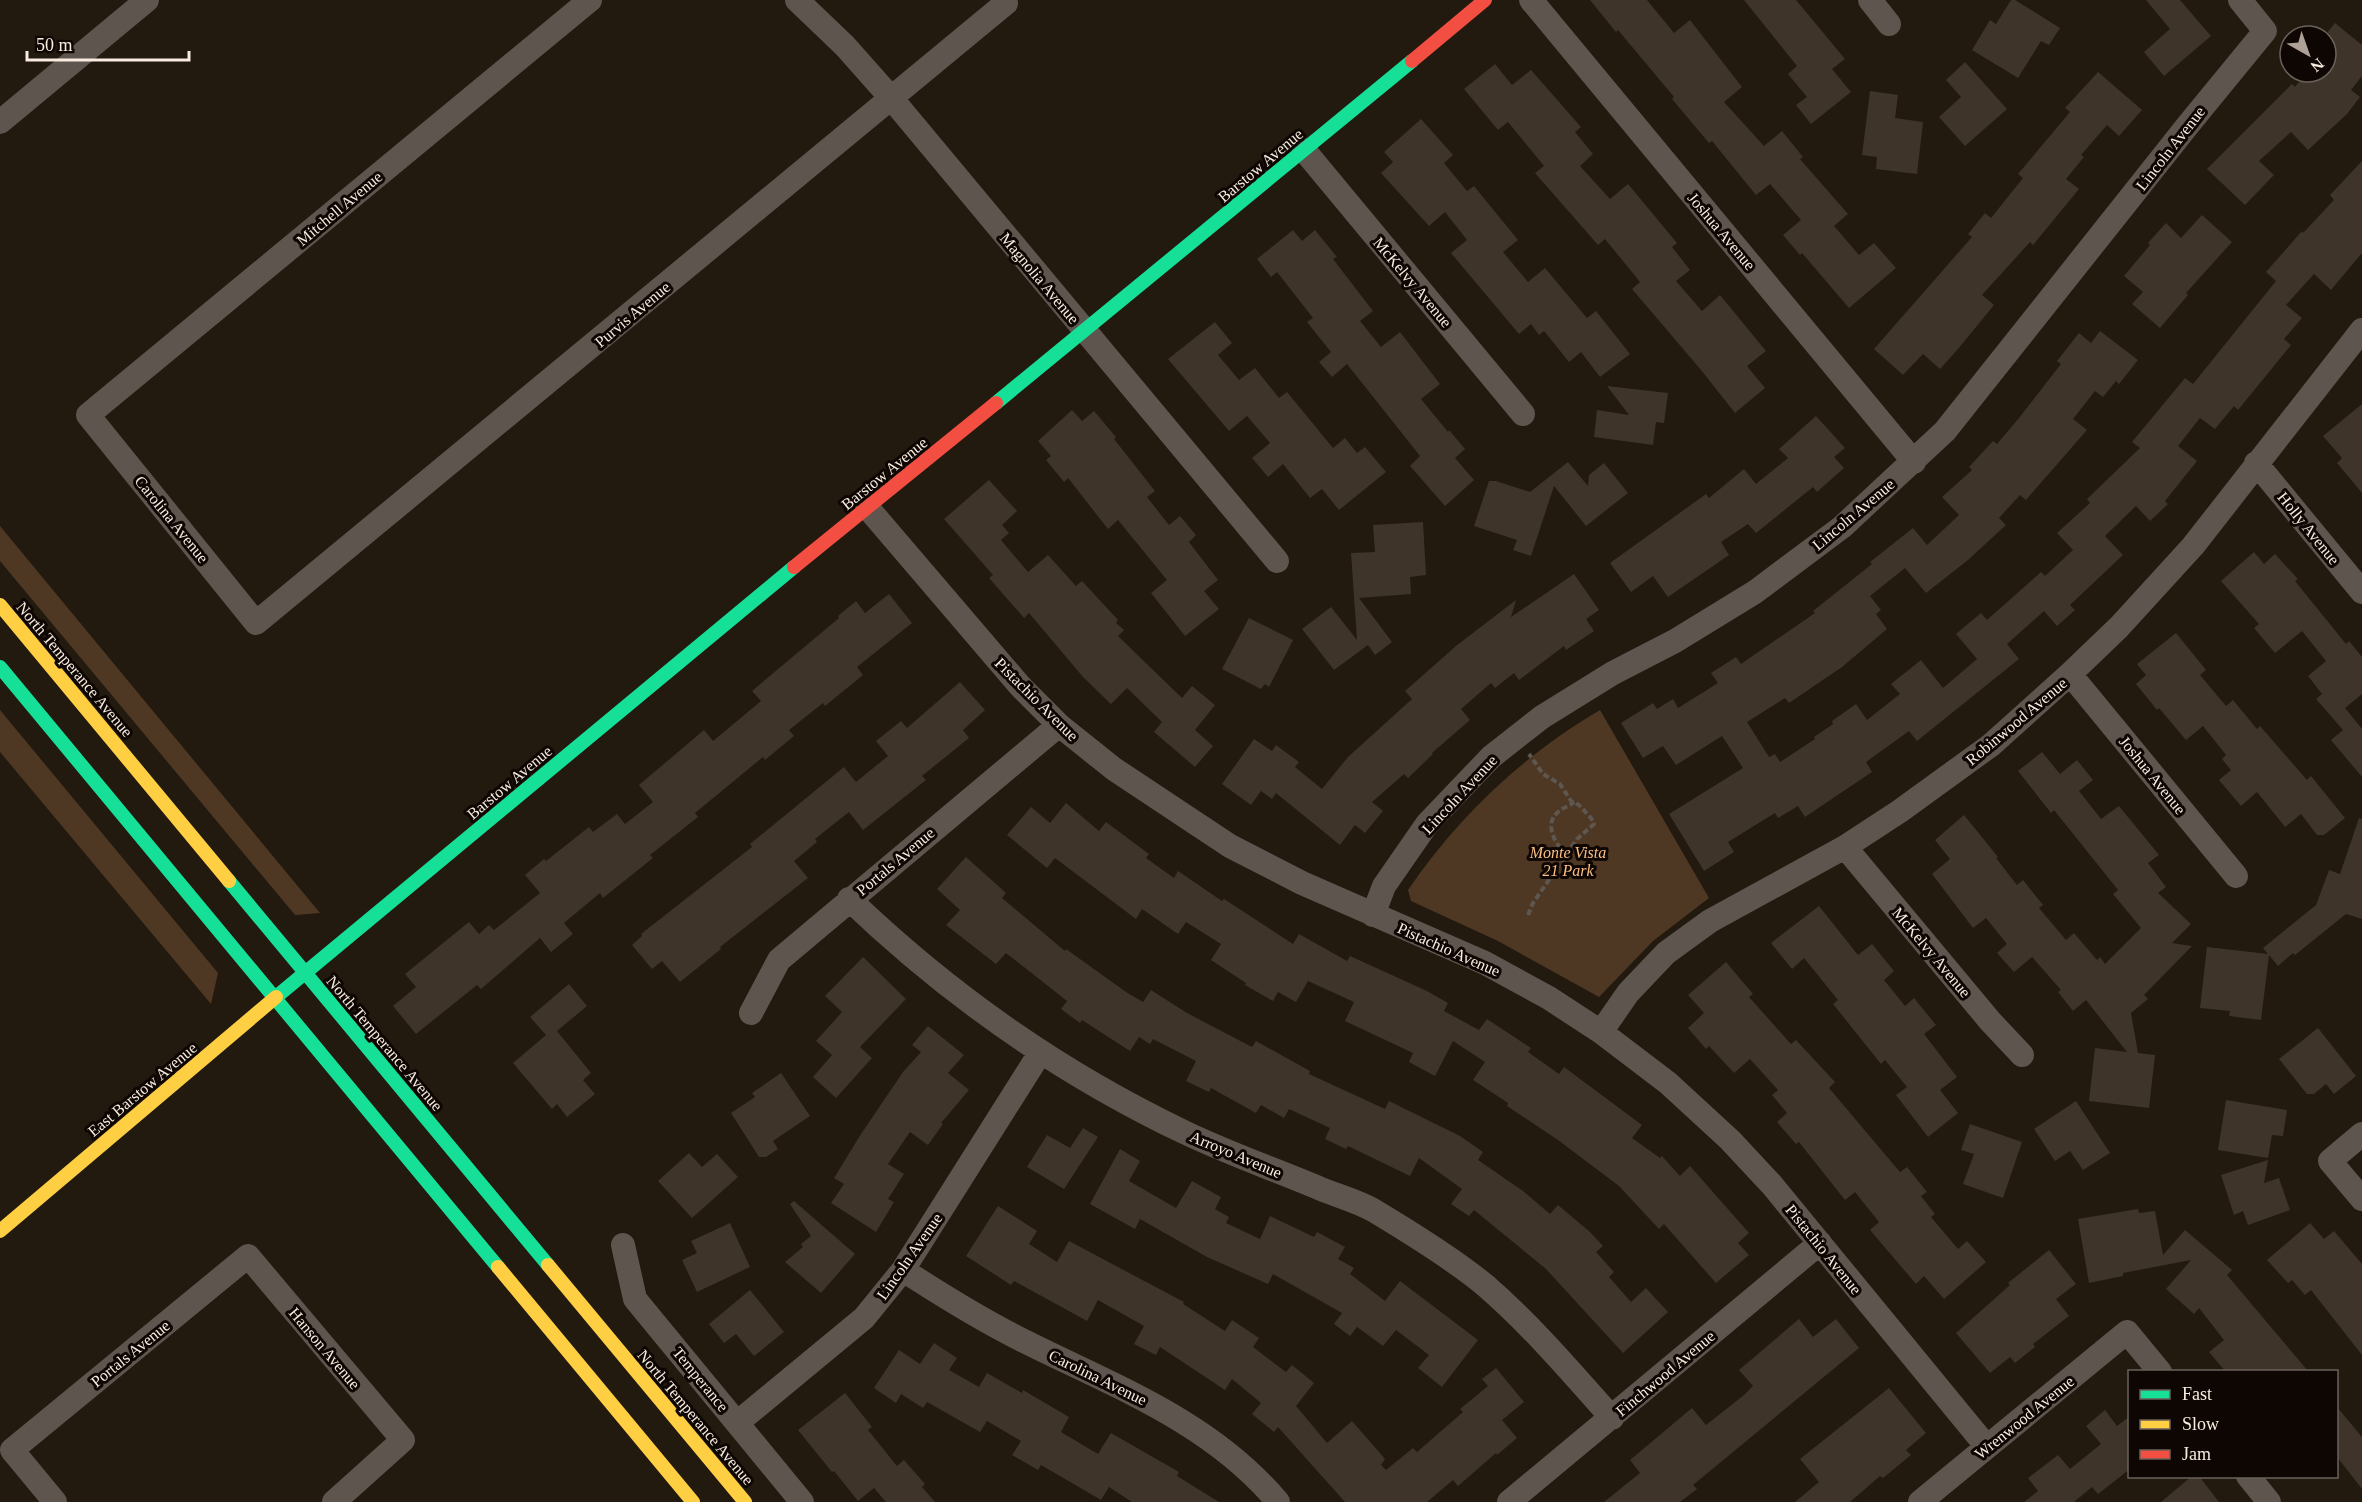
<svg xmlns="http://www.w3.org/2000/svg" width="2362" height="1502" font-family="Georgia,serif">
  <rect width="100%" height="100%" fill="#22190f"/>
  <path fill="#4f3823" d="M0,526L320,913L295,915L0,561Z
    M0,710L218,973L211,1004L0,752Z
    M1600,710L1709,898L1653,941L1599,997L1498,941L1411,901L1408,890C1458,817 1523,755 1600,710Z"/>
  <path fill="#3e342a" d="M1590,0H1647L1674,33L1690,20L1742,87L1724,102L1764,146L1782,131L1803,157L1800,159L1848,214L1834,226L1859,255L1874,243L1896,268L1849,308L1802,253L1800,255L1783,235L1801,220L1770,184L1756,195L1712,141L1709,143L1672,99L1674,97L1618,30L1616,32Z
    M1744,0H1796L1845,59L1832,69L1851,92L1811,124L1796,105L1807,97L1788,74L1797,66Z
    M2011,0H2015L2060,28L2049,45L2041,41L2018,78L1972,50L1990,20L1996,24Z
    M2146,0H2180L2211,36L2164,76L2144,52L2170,29Z
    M2335,23L2362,45V76L2351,90L2360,97L2347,114L2308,150L2291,132L2259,161L2274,175L2245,205L2207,169L2292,84L2295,87L2307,72H2326V34Z
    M1965,62L2007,109L1965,146L1939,117L1961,97L1946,80Z
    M1495,64L1512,85L1531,70L1581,127L1575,132L1593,154L1580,166L1610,199L1628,184L1677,243L1672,247L1690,270L1676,281L1702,311L1720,295L1766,351L1747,366L1765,388L1735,413L1701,370L1632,289L1640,282L1605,239L1598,245L1535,173L1544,166L1508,122L1498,130L1464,89Z
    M2098,72L2142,110L2119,136L2107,125L2081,155L2084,157L2066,179L2079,189L2033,245L2030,242L1982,295L1994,305L1958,349L1940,369L1923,354L1903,375L1874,349L1972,237L1968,234L1985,213L1991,218L2023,178L2018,174L2070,112L2065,108Z
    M1870,91L1898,95L1895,118L1923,122L1917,174L1876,169L1877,157L1862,155Z
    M1421,119L1453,155L1444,163L1467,191L1474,186L1518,240L1503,252L1528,282L1545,268L1587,318L1596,311L1630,354L1600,377L1581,352L1569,362L1544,331L1539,335L1531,324L1519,334L1451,253L1467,240L1445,212L1429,226L1381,173L1393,162L1384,152Z
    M2362,161V253L2331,290L2314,274L2286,305L2302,318L2284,339L2291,345L2238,410L2234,406L2215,429L2200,418L2178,446L2197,461L2165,501L2168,504L2150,521L2136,506L2105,536L2123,555L2070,605L2075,610L2057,626L2044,611L2007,644L2019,659L1917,741L1909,731L1866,762L1872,772L1805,817L1798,806L1778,818L1775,813L1728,842L1734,852L1704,871L1669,814L1743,768L1722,736L1676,765L1663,746L1643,758L1621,723L1653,703L1657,709L1673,699L1678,708L1718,683L1711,673L1736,657L1741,664L1815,613L1813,611L1872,564L1870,562L1913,528L1927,545L1959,515L1942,497L1972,470L1969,467L1993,441L1997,444L2019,418L2061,364L2057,361L2079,333L2091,343L2100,331L2138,360L2119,384L2116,381L2103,397L2095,391L2073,419L2087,430L2026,500L2020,495L1999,518L2006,525L1968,560L1926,593L1905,568L1870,596L1881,610L1876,614L1887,629L1842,667L1789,703L1785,698L1747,722L1769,757L1775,754L1780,762L1815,739L1814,737L1833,724L1832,721L1856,704L1867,720L1900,694L1891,684L1921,660L1943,688L1977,659L1956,634L1981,613L1987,620L2041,572L2045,576L2073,550L2057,533L2090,503L2087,499L2140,448L2132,442L2185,378L2193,384L2276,281L2266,272L2302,231L2303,233L2334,200L2330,195Z
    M2202,215L2232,242L2186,293L2188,295L2160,328L2132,304L2143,292L2124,276L2150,245L2148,243L2166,223L2181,238Z
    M1293,230L1302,241L1315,230L1337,257L1333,259L1373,311L1360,321L1381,347L1400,332L1440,384L1421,399L1448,432L1449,430L1465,449L1455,458L1474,480L1445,506L1410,466L1420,456L1347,364L1332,377L1319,362L1331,352L1307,322L1313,318L1277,272L1271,277L1257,259Z
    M1215,322L1232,343L1218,355L1239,380L1255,368L1279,398L1287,392L1333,448L1345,438L1357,453L1365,447L1386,472L1339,510L1322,489L1310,498L1283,464L1268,477L1252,458L1270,443L1247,416L1229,431L1168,359Z
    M1607,386L1668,393L1664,423L1656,422L1653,445L1594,437L1597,410L1629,415Z
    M2362,404V493L2337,463L2342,458L2323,436Z
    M1072,410L1082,421L1094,411L1116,437L1114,439L1155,491L1147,497L1169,525L1180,516L1196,535L1189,542L1218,580L1204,591L1219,609L1185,636L1151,593L1167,580L1118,520L1108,529L1068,478L1064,482L1046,460L1051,456L1038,441Z
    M1816,416L1845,448L1834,457L1844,468L1817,492L1813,487L1756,533L1748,524L1721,542L1729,555L1668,597L1653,576L1631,592L1610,563L1706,494L1709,498L1744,469L1756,484L1788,458L1779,449Z
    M1568,462L1588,486L1589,475L1604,463L1628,493L1586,526L1554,486L1531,556L1513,550L1517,540L1474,526L1489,481H1496L1530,492Z
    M989,480L1017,511L1002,525L1009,533L1001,540L1028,572L1048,555L1076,586L1082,581L1118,620L1116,623L1124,630L1118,636L1182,698L1192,686L1215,705L1195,730L1213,746L1195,767L1154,732L1162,722L1127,688L1111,704L1083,677L1029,613L1024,618L989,578L993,575L944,519Z
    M1423,522L1426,575L1410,577L1411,594L1359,598L1392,642L1375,655L1368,645L1334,670L1302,629L1331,607L1357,640L1351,553L1375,552L1373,525Z
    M2254,552L2264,564L2275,554L2298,579L2295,581L2346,644L2349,641L2362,657V694L2345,708L2362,729V777L2331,740L2343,730L2316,699L2322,694L2308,676L2326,661L2302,631L2275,653L2254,628L2259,624L2221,581Z
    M1574,574L1599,610L1586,619L1594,631L1566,650L1564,646L1519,680L1514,673L1495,688L1491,683L1461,709L1470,720L1432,753L1433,754L1408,778L1404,774L1372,802L1383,811L1365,833L1355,825L1340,845L1276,793L1272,799L1261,791L1251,805L1222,784L1254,739L1272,751L1276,745L1299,762L1295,767L1322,789L1348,757L1412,699L1405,691L1456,646L1516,600L1511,617Z
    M889,594L912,623L857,667L863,675L825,706L823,703L789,730L794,736L765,760L763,757L695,813L698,817L650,855L653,858L603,898L600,893L564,923L573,934L551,952L540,938L481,989L477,985L416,1034L393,1006L416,987L405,974L469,922L479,934L489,925L494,930L540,893L525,875L544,859L546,861L589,827L593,832L617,814L625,824L653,802L639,785L704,730L713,741L761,701L752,691L839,618L838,616L856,601L865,613Z
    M1249,618L1293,640L1269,687L1265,684L1261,689L1222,669Z
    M2176,633L2206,670L2200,675L2226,706L2233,700L2257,729L2260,726L2307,780L2311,776L2345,818L2324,835H2317L2301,814L2285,827L2257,792L2241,806L2219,780L2231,770L2222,759L2226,755L2203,726L2186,740L2159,708L2157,710L2136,684L2146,675L2137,664Z
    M960,682L985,710L963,730L969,738L922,776L926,780L863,830L849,812L815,839L817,842L794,861L808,878L720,947L721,949L680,982L662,961L652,969L632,945L642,936L641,934L752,847L750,844L844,767L856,782L888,756L876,741L901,721L907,728Z
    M2042,752L2060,774L2077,760L2093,780L2079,791L2101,819L2119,806L2159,855L2148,863L2166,887L2158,893L2191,924L2172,943L2192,946L2144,995L2148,999L2131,1013L2138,1053L2155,1055L2149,1108L2089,1101L2095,1048L2127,1052L2086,1000L2073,1011L2058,992L2061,990L2032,957L2014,972L1997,953L2007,944L1986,918L1973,928L1932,874L1950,859L1935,840L1964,815L1998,857L1996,858L2017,885L2023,880L2043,905L2039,908L2066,940L2074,933L2097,960L2100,957L2105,964L2141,928L2113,894L2118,890L2054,810L2051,813L2018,771Z
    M1066,803L1099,831L1106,822L1149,854L1146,858L1174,878L1178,871L1222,901L1224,899L1293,944L1299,934L1347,961L1350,956L1427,991L1448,1003L1444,1011L1479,1030L1487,1019L1531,1048L1528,1052L1559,1074L1564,1067L1642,1125L1632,1138L1660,1158L1662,1156L1680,1176L1690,1166L1749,1233L1738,1243L1749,1255L1716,1283L1664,1224L1659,1229L1619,1186L1558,1140L1507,1106L1508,1103L1473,1080L1485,1062L1453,1041L1435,1076L1409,1062L1413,1053L1345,1021L1354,1002L1308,981L1296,1002L1278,992L1273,1001L1245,985L1246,983L1211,960L1221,944L1186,922L1178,934L1142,909L1136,919L1055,858L1047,868L1007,835L1031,807L1050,823Z
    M2359,818L2362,819V919L2346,914L2295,955L2293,953L2278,966L2269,955L2261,1020L2229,1016L2230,1011L2200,1008L2207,947L2268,954L2263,948L2316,905L2329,870L2340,874Z
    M966,857L1006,893L1002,898L1065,951L1066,949L1126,992L1143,1002L1151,990L1187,1013L1252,1047L1256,1041L1310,1071L1309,1074L1385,1109L1389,1101L1460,1136L1483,1152L1478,1160L1523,1191L1550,1214L1558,1205L1590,1232L1603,1246L1596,1252L1614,1272L1609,1277L1631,1302L1646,1288L1668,1312L1623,1353L1546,1269L1474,1210L1469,1216L1451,1204L1462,1189L1419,1158L1410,1176L1348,1146L1346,1149L1325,1139L1330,1128L1289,1109L1284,1118L1261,1105L1256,1113L1211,1088L1209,1092L1186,1081L1196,1061L1153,1039L1150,1044L1139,1037L1130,1051L1082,1020L1080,1023L1061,1009L1067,1001L1006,953L996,964L946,925L960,910L937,889Z
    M1819,906L1858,955L1872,944L1894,971L1884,980L1905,1006L1914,998L1936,1025L1924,1034L1957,1077L1940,1090L1958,1113L1928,1137L1896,1095L1907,1087L1885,1060L1881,1064L1833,1004L1838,1000L1804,958L1792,969L1771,943Z
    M863,957L906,999L860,1047L872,1058L836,1098L813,1077L832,1055L816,1041L842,1012L825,996Z
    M1726,962L1753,994L1749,997L1791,1044L1796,1040L1835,1082L1829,1088L1900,1172L1907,1167L1927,1192L1921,1196L1935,1214L1931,1217L1958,1249L1967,1241L1986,1262L1944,1299L1924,1276L1916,1284L1870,1230L1879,1222L1855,1192L1845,1200L1799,1142L1796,1144L1777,1122L1787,1113L1772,1095L1778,1090L1750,1059L1734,1073L1709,1046L1706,1049L1688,1028L1704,1013L1688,995Z
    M569,984L587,1006L557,1031L591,1073L583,1080L595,1094L567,1117L557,1104L552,1109L513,1063L546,1035L530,1017Z
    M928,1026L964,1055L948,1073L969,1090L941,1123L943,1124L928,1145L910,1132L888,1164L904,1174L888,1199L894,1202L876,1232L831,1203L844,1184L834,1178L861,1134L903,1072L921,1052L912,1045Z
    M2318,1028L2356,1076L2334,1094L2326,1084L2314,1094H2307L2279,1059Z
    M781,1073L810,1116L773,1141L778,1149L766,1157H759L731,1113L755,1097L752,1093Z
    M2226,1100L2287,1110L2283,1136L2272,1135L2268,1158L2218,1150Z
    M2076,1101L2110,1153L2083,1170L2070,1151L2055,1161L2034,1129Z
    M1970,1124L2022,1142L2003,1198L1963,1184L1974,1154L1961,1150Z
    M1083,1128L1098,1137L1064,1189L1027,1167L1047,1135L1070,1148Z
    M1120,1149L1140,1161L1129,1181L1176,1208L1192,1181L1221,1197L1215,1209L1229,1217L1226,1223L1260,1239L1270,1216L1314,1237L1317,1232L1345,1247L1338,1259L1354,1268L1350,1274L1385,1301L1400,1281L1478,1340L1442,1387L1418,1368L1429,1355L1396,1330L1383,1346L1357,1327L1350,1336L1334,1324L1342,1313L1273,1274L1268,1284L1207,1257L1140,1219L1135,1229L1090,1204Z
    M689,1153L702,1167L717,1154L738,1177L692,1218L658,1181Z
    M2268,1160L2264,1183L2279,1178L2290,1210L2248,1225L2243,1211L2234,1215L2221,1175Z
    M794,1201L855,1254L821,1293L785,1262L803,1247L801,1244L811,1236L790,1204Z
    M998,1206L1037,1231L1029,1244L1057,1262L1069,1241L1184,1302L1183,1304L1225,1331L1232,1320L1259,1338L1253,1347L1286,1372L1292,1365L1314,1383L1296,1406L1327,1443L1352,1421L1385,1459L1381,1465L1386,1470L1413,1448L1417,1452L1463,1412L1460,1409L1488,1386L1482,1379L1496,1368L1524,1402L1502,1420L1517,1438L1497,1455L1496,1453L1458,1486L1453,1480L1427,1502H1345L1278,1427L1274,1432L1252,1414L1261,1403L1232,1379L1225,1390L1160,1347L1156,1355L1134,1344L1144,1326L1098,1300L1087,1321L1014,1281L1011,1285L966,1256Z
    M2138,1209L2139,1213L2155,1211L2163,1255L2185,1230L2232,1270L2227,1275L2308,1371H2225L2209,1352L2224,1340L2199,1308L2194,1314L2166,1289L2191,1260L2123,1273V1276L2089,1283L2078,1219Z
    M730,1223L750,1267L697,1292L682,1260L697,1253L691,1241Z
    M2310,1223L2324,1239L2334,1231L2362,1264V1355L2311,1290L2305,1295L2292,1280L2288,1283L2267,1260Z
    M2049,1250L2076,1284L2056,1299L2069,1316L2033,1344L2035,1347L2015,1363L2010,1357L1990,1373L1956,1333L2010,1285L2008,1283Z
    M750,1290L784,1332L754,1356L736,1334L724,1343L709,1324Z
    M1799,1319L1813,1337L1836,1319L1859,1348L1693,1485L1697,1489L1680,1502H1604L1640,1473L1630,1460L1692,1408L1706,1425L1744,1395L1753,1386L1739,1370Z
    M934,1343L957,1358L949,1370L979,1387L987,1373L1022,1393L1023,1390L1069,1417L1061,1432L1098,1454L1111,1433L1179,1472L1177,1476L1219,1502H1132L1109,1487L1101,1500L1041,1465L1038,1470L1012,1455L1021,1441L987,1421L980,1432L927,1402L923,1408L901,1394L896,1403L874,1388L899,1350L920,1364Z
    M1889,1388L1926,1433L1906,1450L1911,1455L1883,1478L1880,1476L1850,1502H1795L1819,1482L1800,1459Z
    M845,1393L872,1427L868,1430L897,1466L904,1460L925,1484L922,1487L935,1502H886L874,1488L858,1501L834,1471L832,1472L798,1430Z
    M2337,1407L2362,1437V1489L2337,1457Z
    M2105,1410L2117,1426L2130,1416V1469L2098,1494L2092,1487L2074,1502H2024L2038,1491L2028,1478L2058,1455L2070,1469L2101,1444L2086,1426Z
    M2192,1476H2199L2219,1502H2161Z"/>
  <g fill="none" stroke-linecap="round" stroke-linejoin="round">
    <path stroke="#5e5750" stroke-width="4" stroke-dasharray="6 3" stroke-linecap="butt" d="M1566,855C1556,844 1543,825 1558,812C1563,807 1569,807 1574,802
      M1528,915L1533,903L1577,839L1594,824L1591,818L1579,805L1571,801L1560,784L1543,774L1529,754"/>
    <path stroke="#5e554e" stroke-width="24" d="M590,0L88,415L256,623L1006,3
      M797,0L845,46L892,99L1277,561
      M1531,0L1914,462
      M1870,0L1889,24
      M0,122L147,0
      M1304,150L1523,414
      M2256,463L2362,592
      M867,507L1020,686L1059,725L1114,769L1230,846L1302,883L1485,963L1549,998L1601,1032L1668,1083L1730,1140L1772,1185L1987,1447
      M2070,674L2236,876
      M1845,847L1990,1021L2022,1055
      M849,899C950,996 1060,1073 1186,1133C1230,1154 1276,1170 1321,1189C1338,1196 1357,1201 1373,1210C1408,1231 1455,1260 1486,1286C1532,1326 1571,1372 1612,1418
      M1373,915L1384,886L1427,824L1491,757L1542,717L1613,673L1675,641L1755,592L1842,527L1945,431L2188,125L2265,31L2240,0
      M751,1013L779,960L1059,725
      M1601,1032L1628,993L1666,953L1710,921L1845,847L1900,811L1991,745L2070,674L2119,627L2193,546L2362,330
      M2362,1134L2330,1161L2362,1199
      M623,1245L635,1299L802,1502
      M903,1270C943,1296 983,1321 1026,1342C1116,1387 1211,1422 1278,1502
      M737,1423L864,1318L903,1270L1040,1053
      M2248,1476L2269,1502
      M55,1502L12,1450L248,1256L403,1440L334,1502
      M1509,1502L1820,1243
      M1920,1502L2127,1332L2160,1372"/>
    <path stroke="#16e098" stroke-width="14" d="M996,403L1412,61
      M0,667L498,1267
      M229,881L548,1265
      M276,997L794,567"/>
    <path stroke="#ffcf43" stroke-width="14" d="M0,605L229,881
      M0,1231L276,997
      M548,1265L745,1502
      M498,1267L693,1502"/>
    <path stroke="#f24e42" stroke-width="14" d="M1412,61L1485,0
      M794,567L996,403"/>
  </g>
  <g text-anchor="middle" stroke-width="6" stroke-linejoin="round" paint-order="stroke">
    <g font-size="16" fill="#f9ece1" stroke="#0d0602">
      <text transform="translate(2170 148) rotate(-52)" y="6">Lincoln Avenue</text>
      <text transform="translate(1260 165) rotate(-40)" y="6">Barstow Avenue</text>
      <text transform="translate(339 208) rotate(-40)" y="6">Mitchell Avenue</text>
      <text transform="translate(1722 231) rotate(50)" y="6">Joshua Avenue</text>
      <text transform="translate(1040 278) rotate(50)" y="6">Magnolia Avenue</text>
      <text transform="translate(1413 282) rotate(50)" y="6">McKelvy Avenue</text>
      <text transform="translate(632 314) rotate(-40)" y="6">Purvis Avenue</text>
      <text transform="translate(884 473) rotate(-39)" y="6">Barstow Avenue</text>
      <text transform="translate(1853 514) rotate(-40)" y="6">Lincoln Avenue</text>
      <text transform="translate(172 519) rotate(51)" y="6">Carolina Avenue</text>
      <text transform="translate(2309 528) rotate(51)" y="6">Holly Avenue</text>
      <text transform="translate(75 669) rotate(50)" y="6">North Temperance Avenue</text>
      <text transform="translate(1037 699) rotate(45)" y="6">Pistachio Avenue</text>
      <text transform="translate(2016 721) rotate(-40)" y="6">Robinwood Avenue</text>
      <text transform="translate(2153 775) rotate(51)" y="6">Joshua Avenue</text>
      <text transform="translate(509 782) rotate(-40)" y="6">Barstow Avenue</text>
      <text transform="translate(1459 794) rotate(-47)" y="6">Lincoln Avenue</text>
      <text transform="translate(895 861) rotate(-40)" y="6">Portals Avenue</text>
      <text transform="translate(1449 949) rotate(24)" y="6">Pistachio Avenue</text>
      <text transform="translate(1932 952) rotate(50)" y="6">McKelvy Avenue</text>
      <text transform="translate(385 1043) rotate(50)" y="6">North Temperance Avenue</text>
      <text transform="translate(142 1089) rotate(-40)" y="6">East Barstow Avenue</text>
      <text transform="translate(1236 1154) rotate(23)" y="6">Arroyo Avenue</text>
      <text transform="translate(1824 1249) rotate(51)" y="6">Pistachio Avenue</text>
      <text transform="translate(909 1256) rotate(-55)" y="6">Lincoln Avenue</text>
      <text transform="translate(325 1348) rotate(50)" y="6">Hanson Avenue</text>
      <text transform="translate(130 1353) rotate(-39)" y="6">Portals Avenue</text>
      <text transform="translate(1665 1373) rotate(-40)" y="6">Finchwood Avenue</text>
      <text transform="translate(1098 1377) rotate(26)" y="6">Carolina Avenue</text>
      <text transform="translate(701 1379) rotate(51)" y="6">Temperance</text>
      <text transform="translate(696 1417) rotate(50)" y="6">North Temperance Avenue</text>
      <text transform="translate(2024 1417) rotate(-39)" y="6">Wrenwood Avenue</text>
    </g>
    <g font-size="16" font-style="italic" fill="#fbbe83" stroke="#0d0602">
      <text x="1568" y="858">Monte Vista<tspan x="1568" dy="18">21 Park</tspan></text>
    </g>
  </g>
  <rect x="2128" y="1370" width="210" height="108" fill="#0d0602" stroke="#6b625b" stroke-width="1.5"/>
  <rect x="2140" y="1390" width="30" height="9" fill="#16e098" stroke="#6b625b" stroke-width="1.5"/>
  <text x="2182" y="1400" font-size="18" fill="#f9ece1">Fast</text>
  <rect x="2140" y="1420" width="30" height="9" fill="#ffcf43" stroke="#6b625b" stroke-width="1.5"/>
  <text x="2182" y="1430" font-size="18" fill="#f9ece1">Slow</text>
  <rect x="2140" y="1450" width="30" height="9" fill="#f24e42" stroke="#6b625b" stroke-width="1.5"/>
  <text x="2182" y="1460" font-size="18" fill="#f9ece1">Jam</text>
  <g transform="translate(2308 54) rotate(140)"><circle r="28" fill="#0d0602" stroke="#6b625b" stroke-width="1.5"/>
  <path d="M0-4.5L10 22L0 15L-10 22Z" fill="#aea298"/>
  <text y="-9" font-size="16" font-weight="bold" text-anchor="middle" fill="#f9ece1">N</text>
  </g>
  <path d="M27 51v9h162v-9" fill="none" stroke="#f9ece1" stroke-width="3"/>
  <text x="36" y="51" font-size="18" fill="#f9ece1" stroke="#0d0602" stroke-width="4.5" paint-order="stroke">50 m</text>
</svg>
